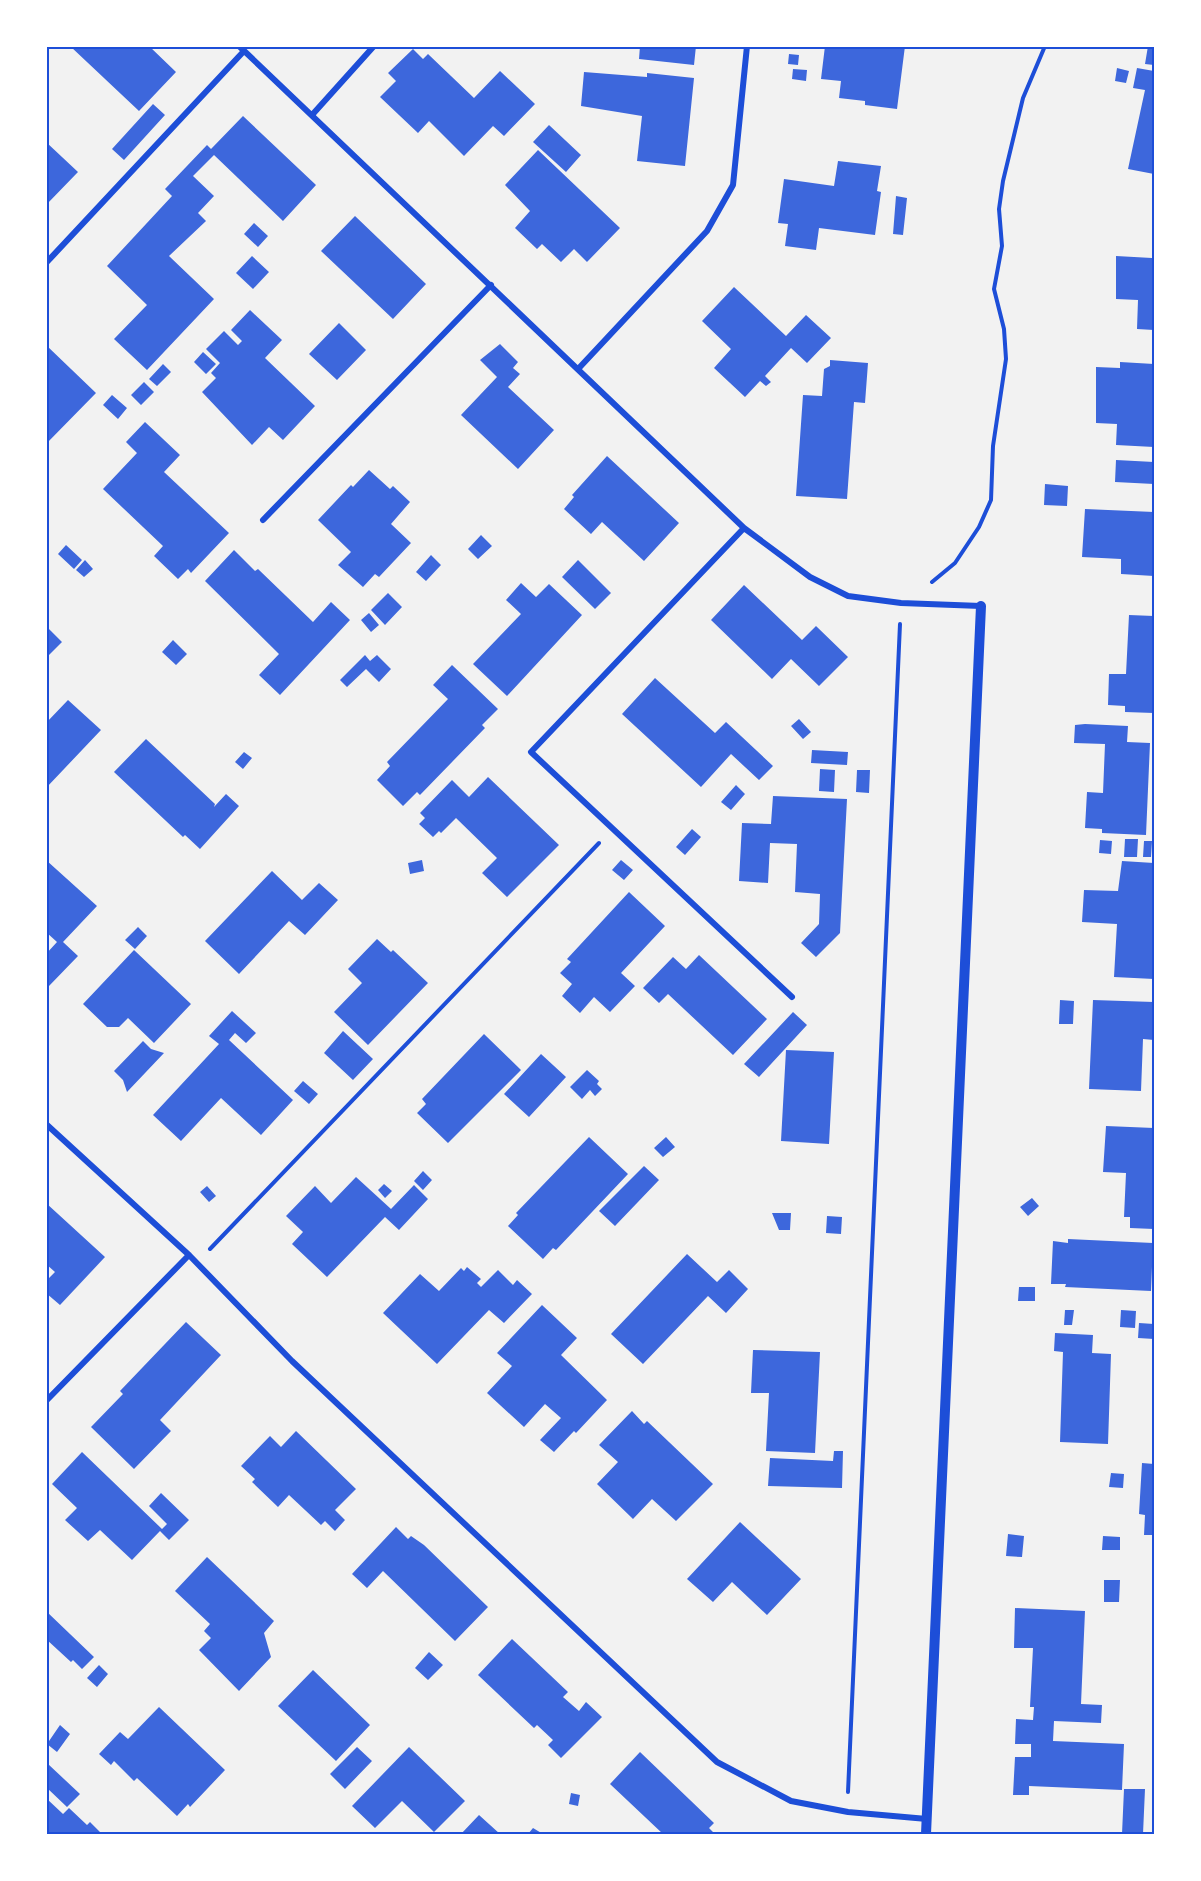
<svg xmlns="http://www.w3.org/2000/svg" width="1201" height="1881" font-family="'Titillium Web',sans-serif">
  <rect width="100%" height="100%" fill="#f2f2f2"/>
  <path fill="#3d67dc" d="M70,46H149L176,72L139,111Z
    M640,46H696L694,65L639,59Z
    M825,46H905L897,109L865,105V101L839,98L841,81L821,79Z
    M1148,46H1154V65L1145,64Z
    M413,49L423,59L428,54L474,98L500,71L535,104L504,136L493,126L464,156L429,121L418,133L380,97L396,81L388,73Z
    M789,54L799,55L798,65L788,64Z
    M1117,68L1129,71L1126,83L1115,81Z
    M1137,68L1154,71V174L1128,169L1145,90L1133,88Z
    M793,69L807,70L806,81L792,79Z
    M584,72L647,77V73L694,78L685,166L637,161L642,116L581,106Z
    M153,104L165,115L124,160L112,149Z
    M243,116L316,185L283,221L214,155L193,176L214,196L198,213L206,221L169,256L214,299L147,370L114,339L147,305L107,266L172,196L165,189L207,145L211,149Z
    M549,125L581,155L566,172L533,142Z
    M46,142L78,172L46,205Z
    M538,150L620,228L587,262L574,249L561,262L542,244L537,249L515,228L530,211L505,185Z
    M838,161L881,166L877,191L881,192L875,235L819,228L816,250L785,246L788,224L778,223L784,179L834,186Z
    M896,196L907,198L903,235L893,234Z
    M355,216L426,284L393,319L321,251Z
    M254,223L268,236L258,247L244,234Z
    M1153,245L1154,330L1137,329L1138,300L1116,299V256L1152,258Z
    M252,256L269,272L253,289L236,273Z
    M734,287L786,336L806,315L831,338L807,363L791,348L765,376L771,382L766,386L760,381L745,397L714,368L731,349L702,321Z
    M250,310L282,340L265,358L315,406L283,440L269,427L252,445L202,392L216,378L211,373L220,363L206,349L224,331L238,345L242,341L231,330Z
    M339,323L366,350L337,380L309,354Z
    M500,344L518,362L513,368L520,374L508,387L554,430L518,469L461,415L497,377L480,360Z
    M46,345L96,393L46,444Z
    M203,352L216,364L206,374L194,362Z
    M830,360L868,363L865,403L854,402L847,499L796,496L803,395L822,396L824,369L830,366Z
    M1120,362L1154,364V447L1116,445L1117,424L1096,423V367L1120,368Z
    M163,364L171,372L157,386L149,379Z
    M144,382L154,392L141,405L131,395Z
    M112,395L127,408L118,419L103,405Z
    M145,422L180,455L164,472L229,533L191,573L188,569L178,579L154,556L163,546L103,489L137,453L126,442Z
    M607,456L679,523L644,561L602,522L591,534L564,509L574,497L572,495Z
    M1116,460L1154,462V484L1115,482Z
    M369,470L390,489L393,486L410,502L391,524L411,543L379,577L375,574L363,587L338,565L351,552L318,520L351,485L353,487Z
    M1045,484L1068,486L1067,506L1044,505Z
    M1085,509L1154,512V576L1121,574V559L1082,557Z
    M481,535L492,546L478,559L468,549Z
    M66,545L82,560L74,569L58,554Z
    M234,550L255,571L258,569L313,622L331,602L350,620L280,695L259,675L279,654L205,581Z
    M431,555L441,565L426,581L416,572Z
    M85,560L93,569L84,577L76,570Z
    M578,560L611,593L595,609L562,577Z
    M521,583L536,597L549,584L582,615L507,696L473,664L521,614L506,600Z
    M744,585L802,640L816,626L848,657L819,686L791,659L772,679L711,620Z
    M388,593L402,607L385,625L371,610Z
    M369,613L379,625L371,632L361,620Z
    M1129,615L1154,616V713L1125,712V706L1108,705L1109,674H1126Z
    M48,628L62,642L46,658V629Z
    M173,640L187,654L176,665L162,652Z
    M365,655L370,661L377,655L391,669L379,682L366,669L347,687L340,680Z
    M452,665L498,709L482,725L485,728L420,795L417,792L403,806L377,780L390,766L387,762L448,699L433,685Z
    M655,678L715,733L726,722L773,766L759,780L731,754L701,787L622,714Z
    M68,700L101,730L46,788V723Z
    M799,719L811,732L803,739L791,726Z
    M1085,724L1128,726L1127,742L1150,743L1146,835L1102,833V829L1085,828L1087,792L1103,793L1105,744L1074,743L1075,725Z
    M146,739L215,804L214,807L226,794L239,806L200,849L185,835L183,837L114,772Z
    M812,750L848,752L847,765L811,763Z
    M244,752L252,758L243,769L235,762Z
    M820,769L835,770L834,792L819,791Z
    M857,770H870L869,793L856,792Z
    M488,777L559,845L507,897L482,873L497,858L456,818L441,833L439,831L433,837L419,824L425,818L420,813L452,780L469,797Z
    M736,785L745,794L731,810L721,802Z
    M773,796L847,799L840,933L816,957L801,943L819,924L820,894L795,892L797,844L770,843L768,883L739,881L742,823L771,824Z
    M692,829L701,837L685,855L676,847Z
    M1125,839H1138L1137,857H1124Z
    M1100,840L1112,841L1111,854L1099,853Z
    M1144,841H1152L1151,857H1143Z
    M46,860L97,906L63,942L78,956L49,986L46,984V954L57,942L46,932Z
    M422,860L424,871L410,874L408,863Z
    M621,860L633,870L624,880L612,870Z
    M1122,861L1154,863V979L1114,977L1117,924L1082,922L1084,890L1118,891Z
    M272,871L302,900L319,883L338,900L305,935L289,921L239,974L205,941Z
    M629,892L665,926L621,973L635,986L610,1012L594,997L580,1013L562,996L572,984L560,973L571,962L567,959Z
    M138,927L147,936L135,949L125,940Z
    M377,939L391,952L393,950L428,983L368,1045L334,1012L362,983L348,969Z
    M134,950L191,1004L154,1043L128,1018L119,1027H107L83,1004Z
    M699,955L767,1019L733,1055L668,994L659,1003L643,988L673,957L686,969Z
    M1060,1000L1074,1001L1073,1024H1059Z
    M1093,1000L1154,1002V1040L1143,1039L1141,1091L1089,1089Z
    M232,1011L256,1033L246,1043L235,1033L229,1040L293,1100L261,1135L221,1098L181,1141L153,1115L219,1044L209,1036Z
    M793,1012L807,1025L759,1077L744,1064Z
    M343,1031L373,1059L353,1080L324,1053Z
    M484,1034L521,1070L448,1143L417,1113L426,1104L422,1099Z
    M143,1041L151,1049L164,1053L127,1092L123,1080L114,1071Z
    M786,1050L834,1052L829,1144L781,1141Z
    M541,1054L566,1077L529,1117L504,1094Z
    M587,1070L599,1081L597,1084L602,1089L595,1096L590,1090L582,1099L570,1087Z
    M303,1081L318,1094L309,1104L294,1091Z
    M1106,1126L1154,1128V1229L1130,1228V1217H1124L1126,1173L1103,1172Z
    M589,1137L628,1174L556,1250L553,1248L543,1259L508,1226L518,1215L516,1213Z
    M666,1137L675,1147L663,1157L654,1148Z
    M644,1166L659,1180L615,1226L599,1211Z
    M423,1171L432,1180L423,1190L414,1181Z
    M356,1177L391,1209L414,1185L428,1199L399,1230L385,1217L327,1277L292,1244L303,1232L286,1216L315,1186L331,1203Z
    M384,1184L392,1191L385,1198L378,1190Z
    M207,1186L216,1196L209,1202L200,1192Z
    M1032,1198L1039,1206L1028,1216L1020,1207Z
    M46,1203L105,1257L60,1305L46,1293V1281L55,1272L46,1264Z
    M772,1213H791L790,1230H779Z
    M827,1216L842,1217L841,1234L826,1233Z
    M1068,1239L1153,1243L1151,1291L1065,1287L1066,1284H1051L1053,1241L1068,1243Z
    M687,1254L717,1282L729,1270L748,1289L726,1313L708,1296L643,1364L611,1334Z
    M467,1267L481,1279L477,1283L481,1287L498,1270L513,1285L517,1280L532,1294L504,1323L489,1310L437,1364L383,1313L420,1274L439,1291L461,1268L464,1271Z
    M1019,1287H1035V1301H1018Z
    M542,1305L577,1338L561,1355L607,1400L576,1433L574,1431L554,1452L540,1440L561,1418L545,1404L524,1427L487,1393L512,1366L497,1353Z
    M1065,1310H1074L1072,1325H1064Z
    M1121,1310L1136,1311L1135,1328L1120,1327Z
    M186,1322L221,1355L160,1420L171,1431L134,1469L91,1427L123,1394L120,1391Z
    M1139,1323L1154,1324V1339L1138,1338Z
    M1055,1333L1093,1335L1092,1353L1111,1354L1108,1444L1060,1442L1063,1352L1054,1351Z
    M753,1350L820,1352L815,1453L766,1451L769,1393H751Z
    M632,1411L644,1424L647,1421L713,1484L676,1521L652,1499L633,1519L597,1484L618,1462L599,1445Z
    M296,1431L356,1489L335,1510L345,1520L335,1531L325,1521L321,1525L289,1495L278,1507L252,1482L255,1479L241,1466L270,1436L281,1447Z
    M834,1451H843L842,1488L768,1486L770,1458L833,1461Z
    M82,1452L162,1529L167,1524L149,1506L161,1493L189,1520L169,1540L160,1531L132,1560L100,1530L88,1541L65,1520L77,1508L52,1484Z
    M1142,1463L1154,1464V1535H1144L1145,1515L1139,1514Z
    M1111,1473L1124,1474L1123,1488L1109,1487Z
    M740,1522L801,1579L767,1615L732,1582L713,1602L687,1579Z
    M396,1527L408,1539L411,1536L424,1545L488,1607L455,1641L383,1571L367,1588L352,1574Z
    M1008,1534L1024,1536L1022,1557L1006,1556Z
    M1103,1536L1120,1537V1550H1102Z
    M207,1557L274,1621L264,1633L271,1657L239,1691L199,1650L211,1638L204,1631L210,1624L175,1591Z
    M1104,1580H1120L1119,1602H1104Z
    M1015,1608L1085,1611L1081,1704L1102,1705L1101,1723L1054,1721L1053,1741L1124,1744L1122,1790L1029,1786V1795H1013L1015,1757H1031V1744H1015L1016,1719L1033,1720L1034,1707H1030L1033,1648H1014Z
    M46,1611L94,1657L82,1669L73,1660L71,1662L46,1639Z
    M512,1639L568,1692L563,1697L579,1711L586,1702L602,1717L561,1758L548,1745L553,1740L537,1725L534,1728L478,1675Z
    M429,1652L443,1665L428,1680L415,1668Z
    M99,1665L108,1674L97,1687L87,1678Z
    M313,1670L370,1725L336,1761L278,1706Z
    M159,1707L225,1770L190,1807L188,1804L177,1816L137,1778L134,1781L114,1761L111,1765L99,1754L120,1732L128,1739Z
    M60,1725L70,1734L57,1752L47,1744Z
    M357,1747L372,1761L345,1789L330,1774Z
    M409,1747L465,1801L434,1832L402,1801L375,1828L352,1806Z
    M640,1752L714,1823L709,1828L715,1834H663L610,1784Z
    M48,1764L80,1794L67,1807L46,1787Z
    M1124,1789H1145L1143,1834H1122Z
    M571,1793L580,1795L578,1806L569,1804Z
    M46,1798L63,1814L69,1808L87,1825L90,1822L102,1834H46Z
    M479,1815L500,1834H461Z
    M533,1828L543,1834H528Z"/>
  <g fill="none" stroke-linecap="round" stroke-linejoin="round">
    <path stroke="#1d4ed8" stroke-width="4" d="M932,582L955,563L979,527L991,500L993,446L1006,359L1004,329L994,289L1002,246L999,209L1003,181L1023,98L1045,46
      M210,1249L599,843
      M848,1792L900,624"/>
    <path stroke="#1d4ed8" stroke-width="6" d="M239,46L744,528L810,577L848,596L901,603L981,606
      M312,115L374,46
      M46,263L244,51
      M579,368L707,231L733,185L747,46
      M263,520L491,285
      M744,528L531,752L792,997
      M46,1124L189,1255L292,1361L717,1762L791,1801L848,1812L927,1819
      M46,1401L189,1255"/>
    <path stroke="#1d4ed8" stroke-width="10" d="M926,1834L981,606"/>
  </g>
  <rect width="1201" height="1881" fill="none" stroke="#ffffff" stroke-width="96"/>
  <rect x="48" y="48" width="1105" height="1785" fill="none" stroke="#1d4ed8" stroke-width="2"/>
</svg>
